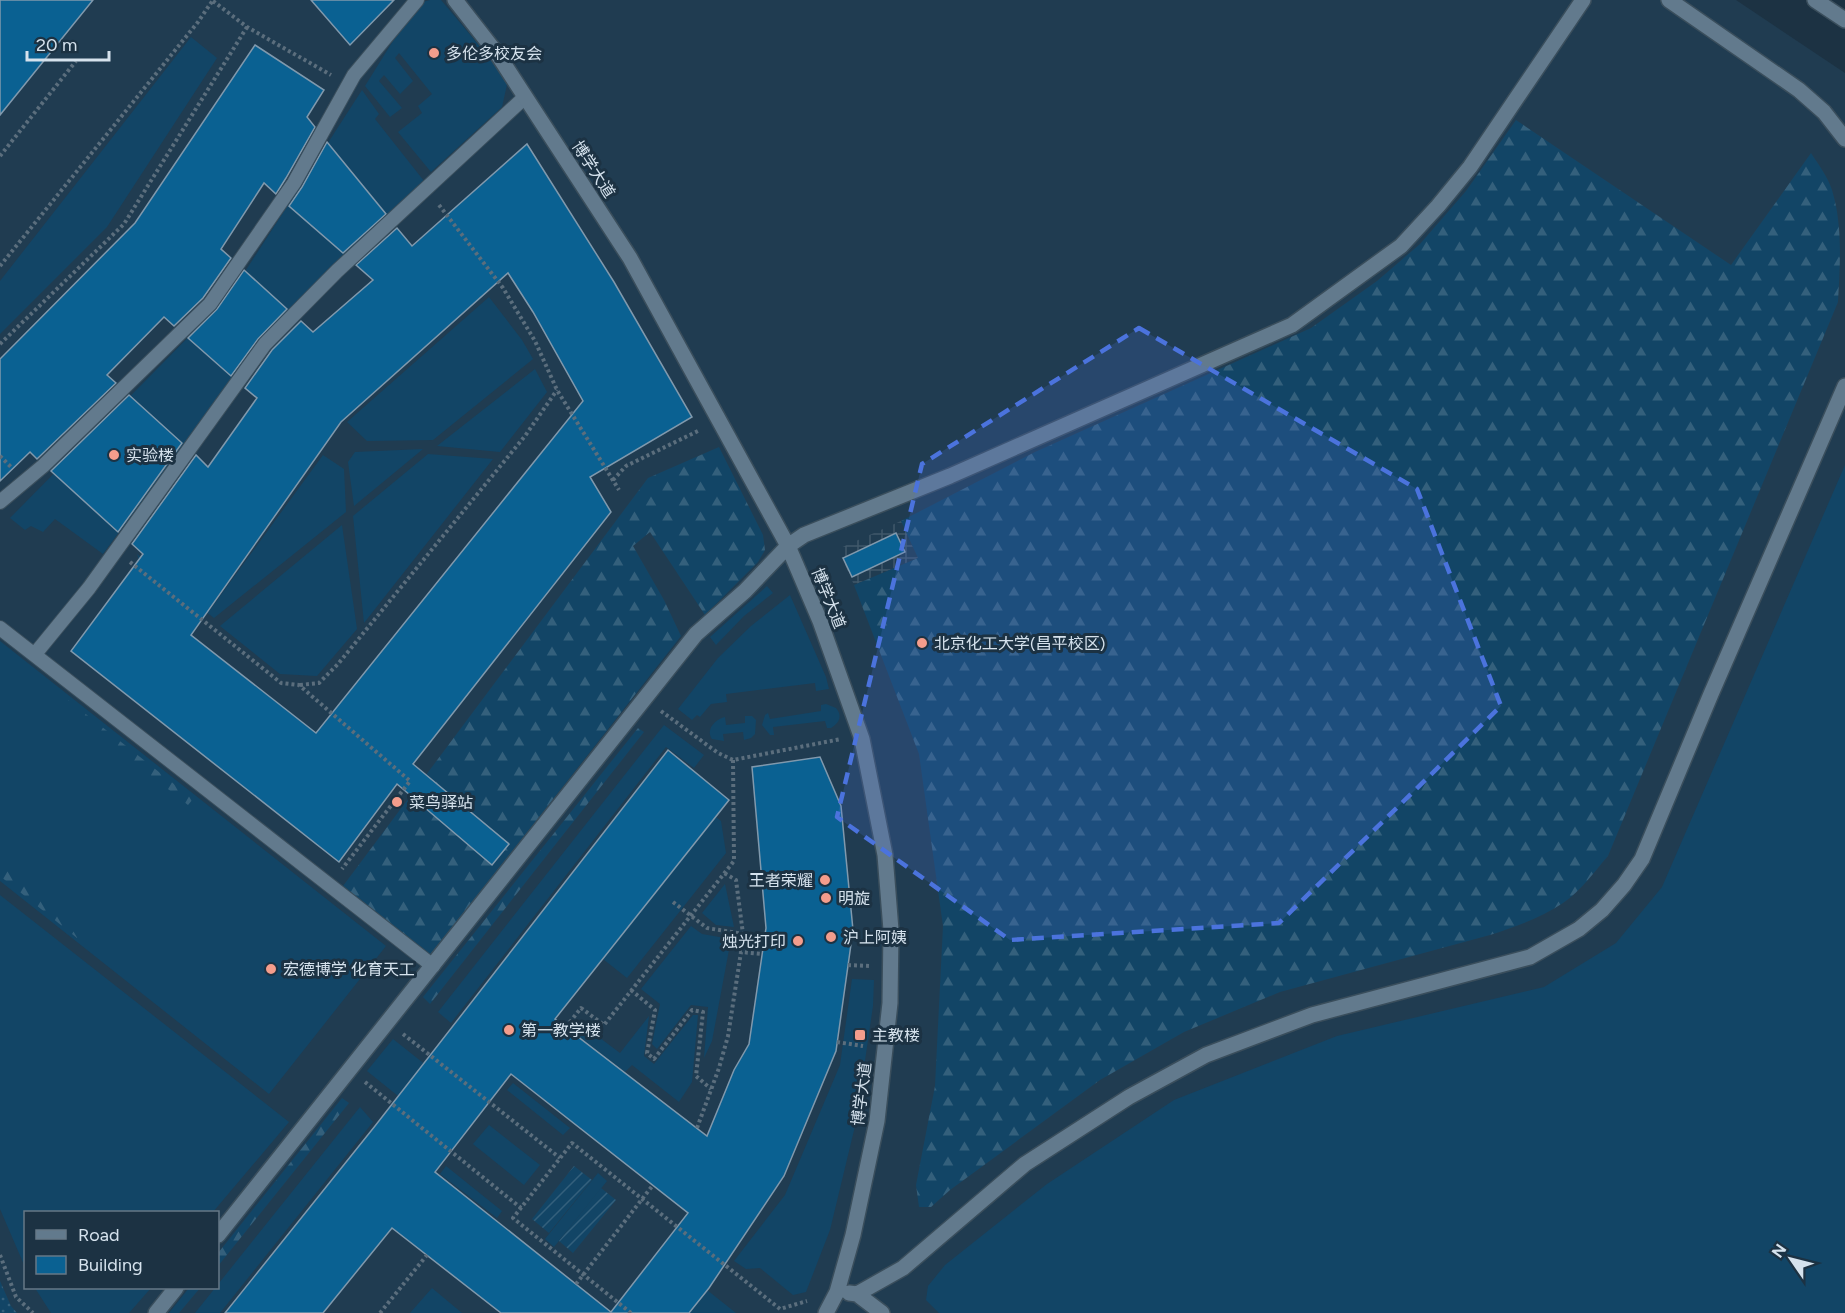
<svg xmlns="http://www.w3.org/2000/svg" width="1845" height="1313" font-family="Figtree,'Noto Sans SC',sans-serif">
  <defs>
    <pattern id="industrial-grid" width="8" height="8" patternUnits="userSpaceOnUse" patternTransform="scale(1.5)"><rect width="8" height="8" fill="#203c51"/><path d="M0 4h8M4 0v8" fill="none" stroke="#40586a"/></pattern>
    <pattern id="forest-firs" width="22" height="20" patternUnits="userSpaceOnUse" patternTransform="scale(1.5)"><rect width="22" height="20" fill="#124566"/><path d="M5 1l3.5 6h-7zM16 11l3.5 6h-7z" fill="#34607c"/></pattern>
    <pattern id="park-dots" width="8" height="8" patternUnits="userSpaceOnUse" patternTransform="scale(1.5)"><rect width="8" height="8" fill="#124566"/><path d="M2 2h.1M6 6h.1" fill="none" stroke="#34607c" stroke-width="1.8" stroke-linecap="round"/></pattern>
    <pattern id="garden-furrows" width="10" height="10" patternUnits="userSpaceOnUse" patternTransform="scale(1.5)"><rect width="10" height="10" fill="#124566"/><path d="M-1 1l2-2M0 10L10 0M9 11l2-2" fill="none" stroke="#34607c"/></pattern>
  </defs>
  <rect width="100%" height="100%" fill="#1c3243"/>
  <path fill="#203c51" fill-rule="evenodd" d="M0,0H1736L1845,73V1313H0ZM26,1212H218V1288H26Z"/>
  <path fill="url(#industrial-grid)" d="M901,521L918,558L854,585L838,549Z"/>
  <path fill="#124566" d="M430,0H441L508,80L502,107L431,172L398,132L422,113L418,106L432,94L399,53L395,58L413,81L400,94L384,75L379,81L402,108L390,117L365,86L416,4Z
    M191,37L217,58L107,227L0,334V281Z
    M362,90L379,114L375,119L424,181L267,332L103,554L55,519L43,532L31,526L25,530L10,518L230,295Z
    M489,297L522,340L533,359L433,440L367,441L347,422Z
    M535,369L547,392L500,452L437,446Z
    M423,449L354,506L348,462L355,452Z
    M428,454L493,459L364,623L353,516Z
    M323,455L344,469L346,512L214,618L139,560L137,554L209,611Z
    M1845,465V1313H939L926,1300L928,1286L945,1265L1047,1184L1174,1100L1337,1036L1544,987L1616,943L1662,887Z
    M342,525L357,629L317,676L280,674L220,626Z
    M767,586L773,593L744,616L716,645L710,637Z
    M790,595L826,677L829,689L816,691L815,683L726,694L727,702L711,704L700,717L697,715L692,720L678,709L718,658L751,626Z
    M0,641L386,946L269,1094L0,881Z
    M826,704L836,708C843,716 839,723 831,728H827L825,721L773,727L774,735H770L762,725L765,715L768,713L770,719L821,711V705Z
    M745,716H752L756,720L755,734L751,738L744,740L743,732L723,734L724,741L712,739C705,729 716,719 725,717L726,725L745,723Z
    M664,725L704,755L694,768L666,747L451,1023L438,1012Z
    M716,817L721,821L726,853L627,978L603,959Z
    M725,884L734,927L716,925L702,913Z
    M0,895L289,1122L213,1212H26L25,1267L0,1209Z
    M691,926L702,934L731,939L712,1041L704,1058L708,1007L691,1005L657,1049L652,1044L660,1004L641,989Z
    M852,979L874,980L873,1006L856,1122L830,1230L806,1292L793,1295L760,1268L746,1269L734,1261L785,1195L840,1065Z
    M693,1015H698L692,1082L679,1102L632,1065L625,1072L573,1032L580,1023L620,1053L649,1016L644,1056L654,1064Z
    M393,1039L470,1100L444,1133L367,1071Z
    M513,1083L570,1128L563,1135L507,1090Z
    M360,1107L373,1122L220,1313H195Z
    M489,1125L540,1165L524,1185L473,1144Z
    M446,1166L502,1211L497,1218L440,1174Z
    M598,1173L607,1181L554,1247L545,1239Z
    M702,1286L736,1313H680Z
    M35,1288H151L129,1313H51Z
    M432,1288L462,1313H410Z"/>
  <path fill="url(#forest-firs)" d="M1516,120L1731,265L1811,153C1818,164 1828,177 1832,190C1843,226 1840,265 1838,302L1608,856C1594,872 1581,891 1563,903C1541,918 1514,927 1490,935L1280,992L1184,1032L1100,1080L950,1190L931,1207H919L916,1185L935,1086L943,926L919,754L854,585L918,558L901,521L1035,452L1311,328L1377,281L1420,244L1466,191Z
    M719,447L763,535L765,550L758,562L705,615L650,532L633,546L664,600L681,636L430,956L343,886L648,478Z
    M0,646L193,799L188,805L0,655Z
    M638,728L644,732L430,1004L423,997Z
    M0,860L84,928L77,938L0,876Z
    M342,1098L349,1103L218,1266V1253Z
    M189,1288H200L179,1313H169Z"/>
  <path fill="url(#park-dots)" d="M0,1281L11,1306L17,1313H0Z"/>
  <path fill="url(#garden-furrows)" d="M574,1166L592,1180L549,1233L532,1219Z
    M601,1188L616,1200L573,1253L559,1241Z"/>
  <path fill="#0a6192" stroke="#8099ad" stroke-width="1.5" fill-rule="evenodd" d="M0,0H93L0,115Z
    M311,0H394L350,45Z
    M255,45L324,90L307,117L315,127L286,178L276,194L264,183L221,249L231,258L203,298L174,326L164,317L107,375L116,383L37,459L30,452L0,481V359L135,223Z
    M327,142L386,214L343,253L289,206L302,187Z
    M527,144L614,282L692,417L590,477L611,512L413,764L509,844L492,865L397,784L339,862L71,651L143,554L132,544L196,455L208,467L257,398L245,388L272,350L301,321L313,332L373,280L356,265L397,228L412,246ZM508,273L533,312L583,401L316,733L191,635L341,422Z
    M244,270L287,309L258,339L231,376L188,338L217,309Z
    M129,395L182,443L118,532L51,471Z
    M896,533L905,552L852,577L843,558Z
    M668,750L729,800L555,1019L707,1136L734,1070L749,1044L766,928L752,767L820,757L841,806L853,930L836,1051L784,1176L709,1288L689,1313H501L392,1228L323,1313H225L375,1126ZM511,1074L688,1213L611,1312L435,1172Z"/>
  <g fill="none" stroke-linecap="round" stroke-linejoin="round">
    <g stroke="#3a4e5c" stroke-width="16">
      <path id="lane" d="M0,502L43,466L210,304L294,183L354,75L417,0
        M0,628L433,966
        M35,654L89,588L265,344L337,271L525,97"/>
    </g>
    <g stroke="#3a4e5c" stroke-width="18">
      <path id="street" d="M455,0L498,55L630,258L788,546L820,621L862,739L885,855L891,930L890,1003L877,1121L853,1235L837,1292L826,1313
        M1669,0L1799,90L1824,112L1845,139
        M218,1235L696,634L745,591L788,546L804,535L950,476L1292,325L1401,246L1438,206L1470,167L1583,0
        M849,1293L857,1294L882,1313
        M857,1294L903,1268L1025,1164L1129,1097L1206,1055L1312,1015L1530,957L1579,929L1602,910L1624,885L1642,859L1711,694L1845,386
        M156,1313L176,1288"/>
    </g>
    <g stroke="#3a4e5c" stroke-width="18">
      <path id="secondary" d="M1815,0L1845,20"/>
    </g>
    <path stroke="#5b6e7d" stroke-width="4" stroke-dasharray="3 3" stroke-linecap="butt" d="M213,1L247,27L331,75
      M0,156L76,61
      M439,205L503,288L535,341L557,390L619,490
      M0,266L198,22L213,0
      M0,344L124,224L247,27
      M0,456L12,468
      M613,480L626,466L700,430
      M130,562L281,683L299,685L410,781L342,869
      M300,685L319,683L338,664L525,436L557,390
      M661,711L718,753L733,760L841,739
      M673,902L707,928L743,934L736,880L724,873
      M848,965L871,966
      M631,990L655,1010L647,1053L654,1059L692,1010L703,1012L696,1076L711,1089
      M566,1027L581,1008L604,1025L734,861L733,760
      M403,1034L560,1158
      M837,1042L863,1046
      M365,1082L521,1208
      M697,1128L719,1068L728,1036L741,952L762,954
      M0,1255L16,1297L33,1313
      M576,1284L653,1185
      M380,1313L427,1255
      M631,1313L513,1218L572,1143L780,1309L807,1301"/>
    <use href="#lane" stroke="#627a8d" stroke-width="14"/>
    <use href="#street" stroke="#627a8d" stroke-width="15"/>
    <use href="#secondary" stroke="#627a8d" stroke-width="15"/>
  </g>
  <path fill="#4b73dd" fill-opacity="0.2" stroke="#4b73dd" stroke-width="4.5" stroke-dasharray="12 8" stroke-linejoin="round" d="M1139,328L1417,489L1501,706L1279,923L1010,940L837,817L922,464Z"/>
  <g fill="#f49d8c" stroke="#1c3243" stroke-width="2">
    <circle cx="434" cy="53" r="6"/>
    <circle cx="114" cy="455" r="6"/>
    <circle cx="922" cy="643" r="6"/>
    <circle cx="397" cy="802" r="6"/>
    <circle cx="825" cy="880" r="6"/>
    <circle cx="826" cy="898" r="6"/>
    <circle cx="831" cy="937" r="6"/>
    <circle cx="798" cy="941" r="6"/>
    <circle cx="271" cy="969" r="6"/>
    <circle cx="509" cy="1030" r="6"/>
    <rect x="854" y="1029" width="12" height="12" rx="3"/>
  </g>
  <g text-anchor="middle" stroke-width="6" stroke-linejoin="round" paint-order="stroke">
    <g font-size="16" fill="#d5e2ed" stroke="#1c3243" text-anchor="start">
      <text x="446" y="59">多伦多校友会</text>
      <text x="126" y="461">实验楼</text>
      <text x="934" y="649">北京化工大学(昌平校区)</text>
      <text x="409" y="808">菜鸟驿站</text>
      <text x="813" y="886" text-anchor="end">王者荣耀</text>
      <text x="838" y="904">明旋</text>
      <text x="843" y="943">沪上阿姨</text>
      <text x="786" y="947" text-anchor="end">烛光打印</text>
      <text x="283" y="975">宏德博学 化育天工</text>
      <text x="521" y="1036">第一教学楼</text>
      <text x="872" y="1041">主教楼</text>
    </g>
    <g font-size="16" fill="#d5e2ed" stroke="#1c3243">
      <text transform="translate(594 169) rotate(57)" y="6">博学大道</text>
      <text transform="translate(829 598) rotate(68)" y="6">博学大道</text>
      <text transform="translate(861 1094) rotate(-83)" y="6">博学大道</text>
    </g>
  </g>
  <rect x="24" y="1211" width="195" height="78" fill="#1c3243" stroke="#667887" stroke-width="1.5"/>
  <rect x="36" y="1230" width="30" height="9" fill="#627a8d" stroke="#667887" stroke-width="1.5"/>
  <text x="78" y="1241" font-size="18" fill="#d5e2ed">Road</text>
  <rect x="36" y="1256" width="30" height="18" fill="#0a6192" stroke="#667887" stroke-width="1.5"/>
  <text x="78" y="1271" font-size="18" fill="#d5e2ed">Building</text>
  <g transform="translate(1791 1259) rotate(305)" stroke="#1c3243" stroke-width="4.5" paint-order="stroke">
  <path d="M0-4.5L10 22L0 15L-10 22Z" fill="#d5e2ed"/>
  <text y="-9" font-size="16" font-weight="bold" text-anchor="middle" fill="#d5e2ed">N</text>
  </g>
  <path d="M27 51v9h82v-9" fill="none" stroke="#d5e2ed" stroke-width="3"/>
  <text x="36" y="51" font-size="18" fill="#d5e2ed" stroke="#1c3243" stroke-width="4.5" paint-order="stroke">20 m</text>
</svg>
